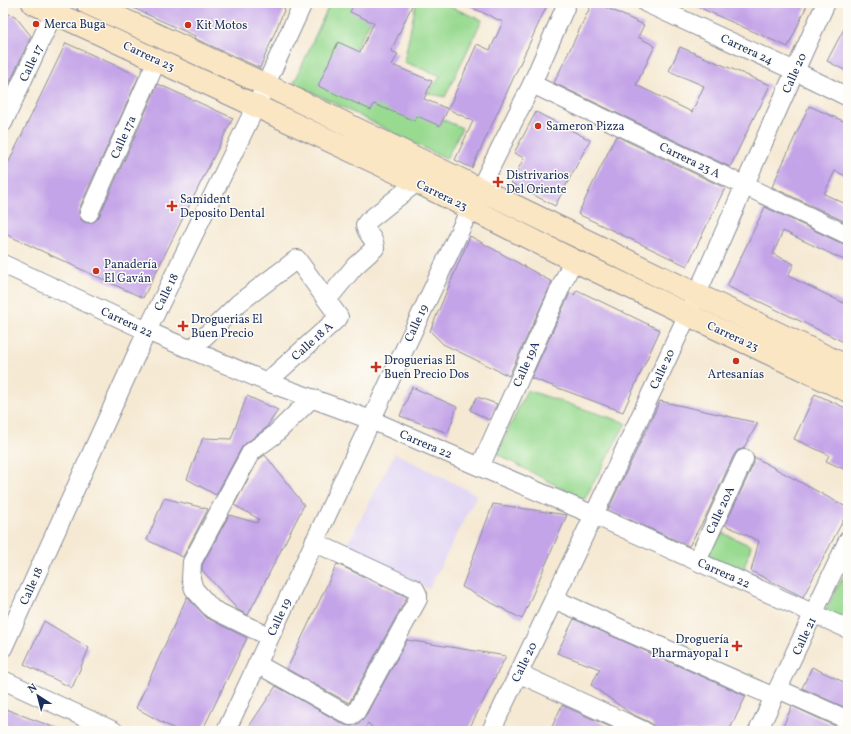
<svg xmlns="http://www.w3.org/2000/svg" width="851" height="734" font-family="Vollkorn,serif">
  <rect width="100%" height="100%" fill="#fdfcf7"/>
  <filter id="ink" filterUnits="userSpaceOnUse"><feTurbulence type="fractalNoise" baseFrequency=".025" numOctaves="2"/><feDisplacementMap in="SourceGraphic" scale="8" xChannelSelector="R" yChannelSelector="G"/><feConvolveMatrix kernelMatrix="1 2 1 2 8 2 1 2 1" color-interpolation-filters="sRGB"/></filter>
  <filter id="wash" filterUnits="userSpaceOnUse"><feTurbulence type="fractalNoise" baseFrequency=".012" numOctaves="4" result="noise"/><feDisplacementMap in="SourceGraphic" scale="16" xChannelSelector="R" yChannelSelector="G"/><feGaussianBlur stdDeviation="0.9" result="paint"/><feColorMatrix in="noise" values="0 0 0 0 0 0 0 0 0 0 0 0 0 0 0 0 0 1.4 0 .05"/><feComposite in="paint" operator="in"/></filter>
  <g filter="url(#wash)">
    <rect width="100%" height="100%" fill="#f5e9d3"/>
    <path fill="#e0d4f4" d="M395,453L477,495L429,589L346,547Z"/>
    <path fill="#98da90" stroke="#5a8477" d="M330,3H367L378,9L340,74L462,128L446,159L294,83Z
      M416,3H441L482,20L445,97L427,93L441,76L404,62Z
      M527,390L626,423L584,500L497,454Z
      M714,529L751,546L743,571L697,552Z
      M848,567V619L822,617Z"/>
    <g id="blocks">
      <path fill="#c4a4e8" d="M122,3H273L285,8L260,68L194,38L195,36Z
        M354,3H413L391,51L398,54L392,65L432,81L424,99L448,109L440,126L417,116L415,121L374,104L371,110L318,86L338,42L360,52L374,23L350,12Z
        M462,3H548L472,168L455,160L473,121L448,109L477,44L490,50L503,22Z
        M592,3H597L644,25L638,37L655,46L636,85L692,112L704,86L669,71L680,47L770,85L759,109H758L730,167L554,83Z
        M689,3H808L788,47Z
        M3,12L15,16L31,36L3,97Z
        M848,21V72L827,61Z
        M66,43L139,76L79,209V214L80,219L84,222L90,223L95,221L99,217L158,84L233,118L143,298L3,233V174Z
        M809,106L848,123V177L835,171L824,194L848,205V223L772,187Z
        M536,112L590,140L555,206L511,183L524,158L514,153Z
        M616,136L725,188L687,266L578,214Z
        M765,207L843,244L848,245V262L783,231L773,254L794,264L788,276L848,305V344L727,286Z
        M470,236L552,282L509,376L443,344L430,331Z
        M577,290L660,330L623,412L531,378L570,293L574,295Z
        M412,387L457,407L448,433L400,416Z
        M815,394L848,409V471L826,461L829,455L794,439Z
        M247,396L278,410L266,428L245,444L242,447L216,495L187,479L203,438L231,439Z
        M477,397L497,404L489,420L470,410Z
        M660,401L758,423L743,449L738,450L734,455L706,516L689,546L608,510Z
        M265,455L304,505L248,615L238,610L202,570V565L229,515L257,523L259,519L234,505L259,459Z
        M754,457L848,508V511L803,597L751,571L759,541L725,525L754,463Z
        M164,498L208,509L183,557L147,540Z
        M493,504L567,515L522,619L462,587Z
        M337,564L407,597L349,703L287,669Z
        M187,597L207,618L247,638L202,731H178L136,708Z
        M574,619L746,696L729,731H655L653,725L649,722L630,713L591,685L600,669L557,653Z
        M44,621L89,648L72,688L24,664Z
        M407,640L506,656L468,731H376L368,723L363,731H246L276,686L345,725L351,726L356,725L362,721L365,717Z
        M812,667L848,684V709L802,688Z
        M562,705L619,731H550Z
        M792,706L844,730H848V731H781Z
        M3,708L61,730L60,731H3Z"/>
    </g>
  </g>
  <g filter="url(#ink)">
    <use href="#blocks" fill-opacity="0" stroke="#888c98" stroke-width="1"/>
    <g fill="none" stroke-linecap="round" stroke-linejoin="round">
      <g stroke="#888c98" stroke-width="20">
        <path id="street" d="M646,3L795,71L848,97
          M532,84L848,235
          M3,123L58,3
          M89,213L157,60
          M3,264L147,331L267,382L371,420L480,467L594,515L848,629
          M327,300L355,266L375,248C375,237 366,235 365,225L368,221L417,182
          M191,350L239,303L297,259L339,317L267,382
          M480,467L573,260
          M697,561L744,459
          M554,599L774,697
          M270,637L212,609L194,589L191,579L192,562L251,452L273,436L312,398
          M3,648L147,331L256,106L303,3
          M257,664L350,716L356,712L418,599V595L415,589L314,542
          M518,673L644,731
          M3,680L114,731
          M778,689L848,720
          M226,731L470,209L532,84L567,3
          M491,731C557,593 623,455 687,316C734,212 778,106 826,3
          M758,731L848,540"/>
      </g>
      <g stroke="#888c98" stroke-width="24">
        <path id="secondary" d="M33,3L256,106L417,182L573,260L848,391
          M87,3L266,85L696,294L848,367"/>
      </g>
      <use href="#street" stroke="#fff" stroke-width="18"/>
      <use href="#secondary" stroke="#fbe6c4" stroke-width="22"/>
    </g>
  </g>
  <g fill="#c8321e" stroke="#fdfcf7" stroke-width="1.5">
    <circle cx="36" cy="24" r="4"/>
    <circle cx="188" cy="25" r="4"/>
    <circle cx="538" cy="126" r="4"/>
    <path d="M496 176h4v4h4v4h-4v4h-4v-4h-4v-4h4z"/>
    <path d="M170 200h4v4h4v4h-4v4h-4v-4h-4v-4h4z"/>
    <circle cx="96" cy="271" r="4"/>
    <path d="M181 320h4v4h4v4h-4v4h-4v-4h-4v-4h4z"/>
    <circle cx="736" cy="361" r="4"/>
    <path d="M374 361h4v4h4v4h-4v4h-4v-4h-4v-4h4z"/>
    <path d="M735 640h4v4h4v4h-4v4h-4v-4h-4v-4h4z"/>
  </g>
  <g text-anchor="middle" stroke-width="3" stroke-linejoin="round" paint-order="stroke">
    <g font-size="12" fill="#1b2f5e" stroke="#fdfcf7" text-anchor="start">
      <text x="44" y="28">Merca Buga</text>
      <text x="196" y="29">Kit Motos</text>
      <text x="546" y="130">Sameron Pizza</text>
      <text x="506" y="179">Distrivarios<tspan x="506" dy="14">Del Oriente</tspan></text>
      <text x="180" y="203">Samident<tspan x="180" dy="14">Deposito Dental</tspan></text>
      <text x="104" y="268">Panadería<tspan x="104" dy="14">El Gaván</tspan></text>
      <text x="191" y="323">Droguerias El<tspan x="191" dy="14">Buen Precio</tspan></text>
      <text x="384" y="364">Droguerias El<tspan x="384" dy="14">Buen Precio Dos</tspan></text>
      <text x="736" y="378" text-anchor="middle">Artesanías</text>
      <text x="729" y="643" text-anchor="end">Droguería<tspan x="729" dy="14">Pharmayopal 1</tspan></text>
    </g>
    <g font-size="12" fill="#1b2f5e" stroke="#fdfcf7">
      <text transform="translate(747 49) rotate(25)" y="4">Carrera 24</text>
      <text transform="translate(149 56) rotate(25)" y="4">Carrera 23</text>
      <text transform="translate(31 63) rotate(-65)" y="4">Calle 17</text>
      <text transform="translate(794 73) rotate(-66)" y="4">Calle 20</text>
      <text transform="translate(123 137) rotate(-66)" y="4">Calle 17a</text>
      <text transform="translate(690 160) rotate(26)" y="4">Carrera 23 A</text>
      <text transform="translate(442 195) rotate(26)" y="4">Carrera 23</text>
      <text transform="translate(166 292) rotate(-64)" y="4">Calle 18</text>
      <text transform="translate(127 322) rotate(25)" y="4">Carrera 22</text>
      <text transform="translate(416 323) rotate(-65)" y="4">Calle 19</text>
      <text transform="translate(733 336) rotate(25)" y="4">Carrera 23</text>
      <text transform="translate(312 341) rotate(-42)" y="4">Calle 18 A</text>
      <text transform="translate(526 364) rotate(-66)" y="4">Calle 19A</text>
      <text transform="translate(662 369) rotate(-65)" y="4">Calle 20</text>
      <text transform="translate(426 444) rotate(23)" y="4">Carrera 22</text>
      <text transform="translate(720 510) rotate(-65)" y="4">Calle 20A</text>
      <text transform="translate(724 573) rotate(24)" y="4">Carrera 22</text>
      <text transform="translate(31 586) rotate(-66)" y="4">Calle 18</text>
      <text transform="translate(279 617) rotate(-65)" y="4">Calle 19</text>
      <text transform="translate(804 636) rotate(-65)" y="4">Calle 21</text>
      <text transform="translate(524 662) rotate(-64)" y="4">Calle 20</text>
    </g>
  </g>
  <rect width="851" height="734" fill="none" stroke="#fdfcf7" stroke-width="16"/>
  <g transform="translate(38 696) rotate(324)" stroke="#fdfcf7" stroke-width="3" paint-order="stroke">
  <path d="M0-3L7 15L0 10L-7 15Z" fill="#1b2f5e"/>
  <text y="-6" font-size="11" font-weight="bold" text-anchor="middle" fill="#1b2f5e">N</text>
  </g>
</svg>
